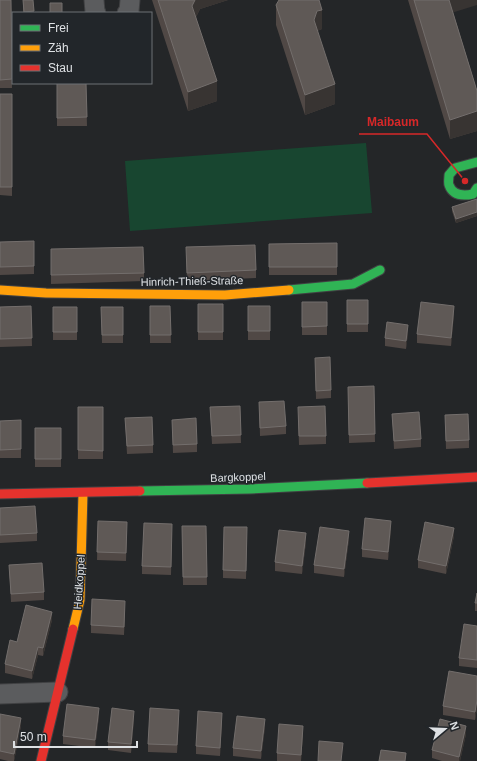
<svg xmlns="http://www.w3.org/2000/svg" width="477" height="761" font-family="Arial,sans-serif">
  <rect width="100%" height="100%" fill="#242628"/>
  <path fill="#184630" d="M366,143L372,213L130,231L125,161Z"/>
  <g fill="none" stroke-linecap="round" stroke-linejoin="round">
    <g stroke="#404143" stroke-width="21">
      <path id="street" d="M94,0L95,12L96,13
        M127,13L129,11L130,0
        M0,694L58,692"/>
    </g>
    <g stroke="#404143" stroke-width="11">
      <path id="fast" d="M477,162L455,168L449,175C449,178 448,183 449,185C453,196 464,196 473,194L477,188
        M289,290L353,284L380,270
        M140,491L250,489L367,483"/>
    </g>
    <g stroke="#404143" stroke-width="11">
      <path id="slow" d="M0,290L46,293L225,295L289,290
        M73,629L80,600L83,493"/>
    </g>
    <g stroke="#404143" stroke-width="11">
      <path id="jam" d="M367,483L477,477
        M0,494L140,491
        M41,761L73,629"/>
    </g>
    <use href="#street" stroke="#5b5c5e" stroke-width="19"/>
    <use href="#fast" stroke="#30b455" stroke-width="9"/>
    <use href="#slow" stroke="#ff9f0a" stroke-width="9"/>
    <use href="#jam" stroke="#e5322d" stroke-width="9"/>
  </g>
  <path fill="#504845" d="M0,0H11L12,88H0Z
    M23,0H33L34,13H23Z
    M152,0H228L200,9L196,17L217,101L188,111Z
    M408,0H477L453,12L477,91V131L450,139Z
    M276,5L322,29L317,31L335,104L305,115L276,25Z
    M57,83H86L87,126H57Z
    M0,94H12V196L0,195Z
    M477,199V216L456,223L452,211V207Z
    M34,241V274L0,275V242Z
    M337,243V275H269V244Z
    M51,249L144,273V281L51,284Z
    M186,255L256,270V278L187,281Z
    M347,300H368V332H347Z
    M302,302H327V335H302Z
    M198,304H223V340H198Z
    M31,306L32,346L0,347V307Z
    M150,306H170L171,343H150Z
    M248,306H270V340H248Z
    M53,307H77V340H53Z
    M101,307H123V343H102Z
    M454,314L451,346L417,343V334Z
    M408,333L406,349L385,346V338Z
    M315,358L331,390V398L316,399Z
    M374,386L375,442L349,443L348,387Z
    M259,402L286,426V434L260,436Z
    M240,406L241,443L212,444L210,407Z
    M78,407H103V459H78Z
    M392,414L421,439V447L394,449Z
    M298,415L326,436V444L299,445Z
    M445,415L469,440V448L446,449Z
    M125,418L153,445V453L127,454Z
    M21,420V458H0V421Z
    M172,420L197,444V452L173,453Z
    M35,428H61V467H35Z
    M0,508L37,533V541L0,543Z
    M98,521L127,531L126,561L97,560Z
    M182,526H206L207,585H183Z
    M391,529L388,560L362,557V549Z
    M172,532L171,575L142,574V566Z
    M247,536L246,579L223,578V570Z
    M454,536L446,574L418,568V560Z
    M349,539L344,577L314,573V565Z
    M306,542L302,574L275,571V562Z
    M9,565L44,592V600L11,602Z
    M477,593V611H475V603Z
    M125,609L124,635L91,633V625Z
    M52,620L43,656L38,655L32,679L5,673V664L17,642Z
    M477,626V668L459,666V658Z
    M477,676V708L475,720L443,715V706Z
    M0,714L21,726L14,761H8L0,759Z
    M99,716L95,748L63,744V736Z
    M179,718L177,753L148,752V744Z
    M134,719L131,753L108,750V742Z
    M222,721L220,756L196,754V746Z
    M265,727L261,759L233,756V748Z
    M303,734L301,761H277V753Z
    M466,734L460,761H442L432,758V750Z"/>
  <path fill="#383432" d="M195,0H228L200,9L192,25V6Z
    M448,0H477V5L448,14Z
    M322,10V29L317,31L314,40V20L317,11Z
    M217,81V101L188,111V92Z
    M335,84V104L305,115V95Z
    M477,111V131L450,139V120Z
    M477,212V216L456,223V219Z
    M454,306V314L451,346V338Z
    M408,325V333L406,349V341Z
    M391,521V529L388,560V552Z
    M454,528V536L446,574V566Z
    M349,531V539L344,577V569Z
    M306,533V542L302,574V566Z
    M125,601V609L124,635V627Z
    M52,612V620L43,656V648Z
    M38,647V655L32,679V671Z
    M477,700V708L475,720V712Z
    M99,708V716L95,748V740Z
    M179,710V718L177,753V745Z
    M134,711V719L131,753V744Z
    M222,713V721L220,756V748Z
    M21,718V726L14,761V754Z
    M265,719V727L261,759V751Z
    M303,726V734L301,761V755Z
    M466,726V734L460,761H459V757Z"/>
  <path fill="#5f5956" stroke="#736e6c" d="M0,0H11L12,79L0,80Z
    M23,0H33L34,11L24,12Z
    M158,0H195L192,6L217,81L188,92Z
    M279,0H319L322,10L317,11L314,20L335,84L305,95L276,5Z
    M414,0H449L477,91V111L450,120Z
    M50,3H62V13H50Z
    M57,83H86L87,117L57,118Z
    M0,94H12V187H0Z
    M477,199V212L456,219L452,207Z
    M34,241V266L0,267V242Z
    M337,243V267H269V244Z
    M255,245L256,270L187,273L186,247Z
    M143,247L144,273L51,275V249Z
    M347,300H368V324H347Z
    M302,302H327V326L302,327Z
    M421,302L454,306L451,338L417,334Z
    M198,304H223V332H198Z
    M31,306L32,338L0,339V307Z
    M150,306H170L171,335H150Z
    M248,306H270V331H248Z
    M53,307H77V332H53Z
    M101,307H123V335H102Z
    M387,322L408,325L406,341L385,338Z
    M330,357L331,390L316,391L315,358Z
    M374,386L375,434L349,435L348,387Z
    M284,401L286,426L260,428L259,402Z
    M240,406L241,435L212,436L210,407Z
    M325,406L326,436H299L298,407Z
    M78,407H103V451L78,450Z
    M419,412L421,439L394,441L392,414Z
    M468,414L469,440L446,441L445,415Z
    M152,417L153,445L127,446L125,418Z
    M196,418L197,444L173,445L172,420Z
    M21,420V449L0,450V421Z
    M35,428H61V459H35Z
    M35,506L37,533L0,535V508Z
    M365,518L391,521L388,552L362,549Z
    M98,521L127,522L126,553L97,552Z
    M425,522L454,528L446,566L418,560Z
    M144,523L172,524L171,567L142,566Z
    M182,526H206L207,577H183Z
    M224,527H247L246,571L223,570Z
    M320,527L349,531L344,569L314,565Z
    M279,530L306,533L302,566L275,562Z
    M42,563L44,592L11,594L9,565Z
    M477,593V603H475Z
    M92,599L125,601L124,627L91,625Z
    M26,605L52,612L43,648L38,647L32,671L5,664L10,640L17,642Z
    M464,624L477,626V660L459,658Z
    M449,671L477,676V700L475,712L443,706Z
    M67,704L99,708L95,740L63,736Z
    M112,708L134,711L131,744L108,742Z
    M150,708L179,710L177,745L148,744Z
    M198,711L222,713L220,748L196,746Z
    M0,714L21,718L14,754L0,751Z
    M237,716L265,719L261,751L233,748Z
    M440,719L466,726L459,757L432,750Z
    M279,724L303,726L301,755L277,753Z
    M319,741L343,743L341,761H318Z
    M381,750L406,753L405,761H379Z"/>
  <g text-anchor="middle" stroke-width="3" stroke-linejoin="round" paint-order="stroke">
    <g font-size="11" fill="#dee1e4" stroke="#22262a">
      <text transform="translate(192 281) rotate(-1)" y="4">Hinrich-Thieß-Straße</text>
      <text transform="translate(238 477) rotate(-2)" y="4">Bargkoppel</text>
      <text transform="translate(79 582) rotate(-86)" y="4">Heidkoppel</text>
    </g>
  </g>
  <path fill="none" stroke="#d62828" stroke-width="1.5" d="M465 181L427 134H359"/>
  <circle fill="#d62828" stroke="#22262a" stroke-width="1.5" cx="465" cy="181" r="4"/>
  <g font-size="12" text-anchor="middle" font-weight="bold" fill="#d62828" stroke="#22262a" stroke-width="3" stroke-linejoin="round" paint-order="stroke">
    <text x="393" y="126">Maibaum</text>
  </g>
  <rect x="12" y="12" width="140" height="72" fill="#22262a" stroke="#6d7174"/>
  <rect x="20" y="25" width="20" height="6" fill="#30b455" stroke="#6d7174"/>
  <text x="48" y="32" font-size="12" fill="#dee1e4">Frei</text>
  <rect x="20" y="45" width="20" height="6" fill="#ff9f0a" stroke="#6d7174"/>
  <text x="48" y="52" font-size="12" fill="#dee1e4">Zäh</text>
  <rect x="20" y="65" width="20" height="6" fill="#e5322d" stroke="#6d7174"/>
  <text x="48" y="72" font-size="12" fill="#dee1e4">Stau</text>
  <g transform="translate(445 729) rotate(71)" stroke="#22262a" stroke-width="3" paint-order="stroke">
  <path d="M0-3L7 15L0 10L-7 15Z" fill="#dee1e4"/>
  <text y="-6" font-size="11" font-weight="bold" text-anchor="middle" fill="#dee1e4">N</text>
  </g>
  <path d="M14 741v6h123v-6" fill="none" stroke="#dee1e4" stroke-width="2"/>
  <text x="20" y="741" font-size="12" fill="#dee1e4" stroke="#22262a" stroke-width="3" paint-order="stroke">50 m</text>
</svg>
